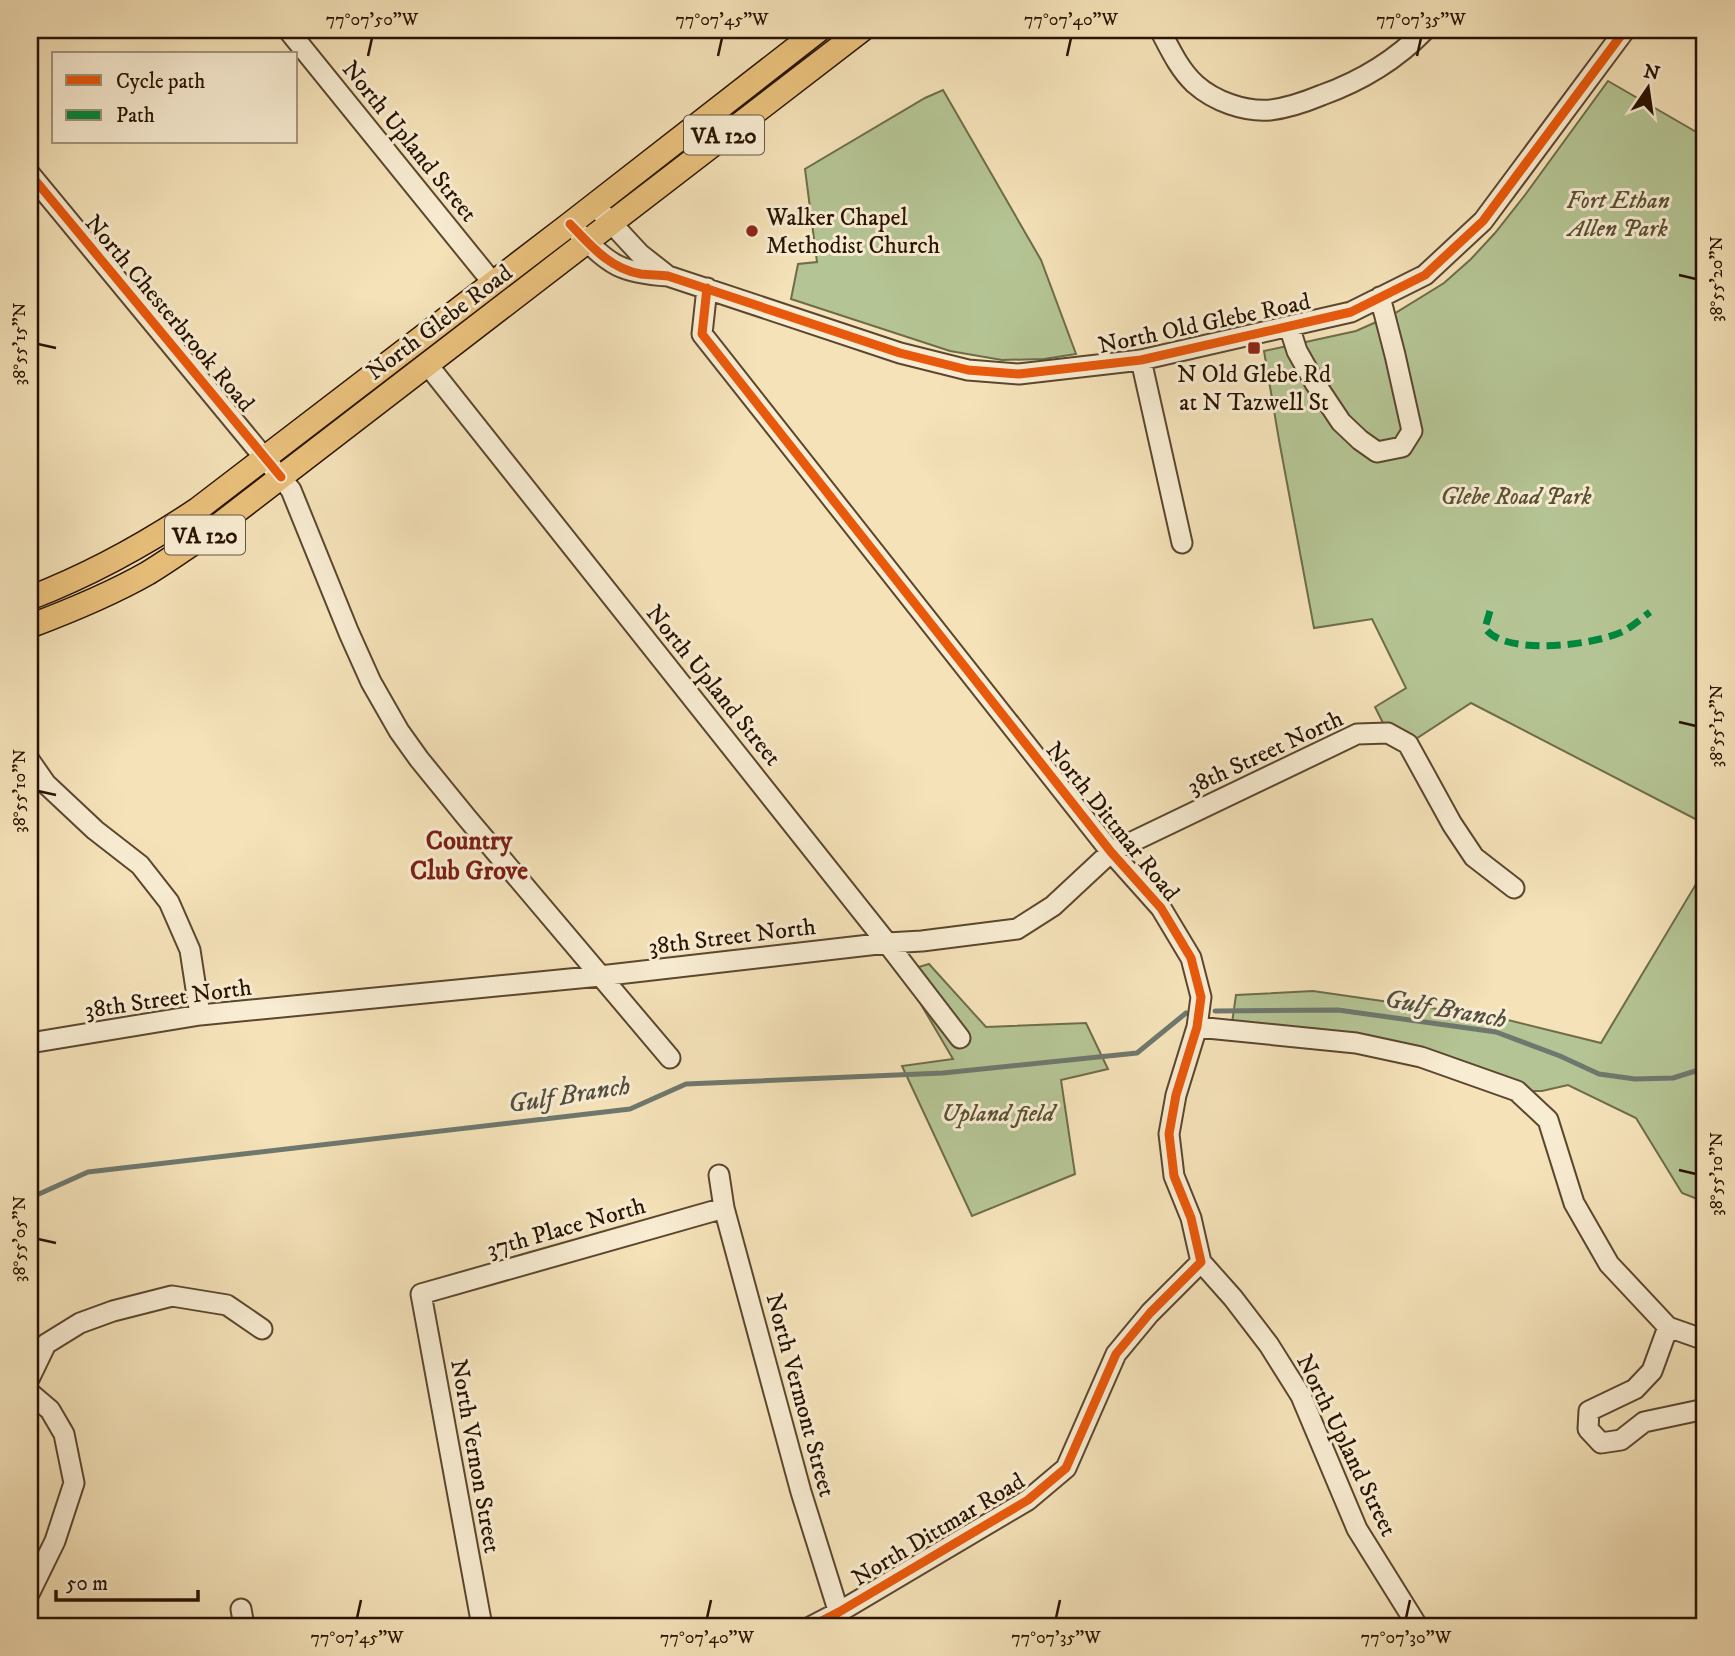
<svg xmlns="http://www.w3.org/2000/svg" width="1735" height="1656" font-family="'IM FELL DW Pica',serif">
  <rect width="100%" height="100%" fill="#f5e2b9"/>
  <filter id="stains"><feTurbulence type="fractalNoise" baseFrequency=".00286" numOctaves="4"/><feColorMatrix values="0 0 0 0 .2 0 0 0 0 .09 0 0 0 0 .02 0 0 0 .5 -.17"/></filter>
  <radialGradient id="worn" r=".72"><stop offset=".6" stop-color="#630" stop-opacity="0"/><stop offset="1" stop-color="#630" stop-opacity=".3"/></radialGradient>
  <path fill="#b5c494" stroke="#6e6c4a" stroke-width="2" d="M1608,81L1705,137V824L1471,703L1408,744L1388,733L1375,707L1406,688L1372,619L1314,628L1279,440L1264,351L1356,331L1392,315L1444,283L1471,259L1495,233L1525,195Z
    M943,90L1041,260L1076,354L1044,359L1002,360L950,351L791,299L798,264L817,262L805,169L925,98Z
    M1705,869V1202L1682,1193L1636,1118L1568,1085L1542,1091H1517L1421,1057L1231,1030L1236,995L1313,991L1500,1018L1601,1043Z
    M929,964L986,1027L1086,1023L1108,1069L1061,1080L1075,1174L972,1216L902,1066L953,1059L902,972Z"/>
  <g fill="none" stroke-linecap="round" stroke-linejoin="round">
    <path stroke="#6f786e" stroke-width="5" d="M1215,1011L1338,1010L1496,1032L1560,1056L1599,1074L1635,1079L1673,1078L1705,1068
      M30,1198L88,1172L630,1109L686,1084L943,1073L1137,1053L1186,1013"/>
    <g stroke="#5b472e" stroke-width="23">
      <path id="minor" d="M288,30L493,283
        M1160,30C1170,49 1179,69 1195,84C1214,101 1244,112 1270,110C1288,108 1305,102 1322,95C1361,81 1396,60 1425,30
        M30,174L291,490L349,633L371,682L399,731L419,759L467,818L670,1058
        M602,213L640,254L668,276
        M578,232C609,266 623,273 668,276L900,353L968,370L1019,374L1141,360L1351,312L1425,275L1483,221L1625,30
        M707,288L702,334L1111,852L1161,908L1191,958L1201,997L1197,1027L1176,1095L1169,1134L1174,1176L1191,1218L1201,1262L1150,1313L1116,1354L1066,1468L1028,1500L839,1612L812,1626
        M1289,326L1297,351L1315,383L1341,422L1360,440L1377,452L1402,447L1412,431L1395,355L1380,297
        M1141,360L1182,543
        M427,364L887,943L960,1038
        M30,761L46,784L95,830L140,865L169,902L190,950L200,1015
        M1197,1027L1356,1043L1421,1057L1517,1091L1548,1120L1574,1203L1609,1264L1668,1327
        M30,1043L200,1015L600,976L887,943L922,941L1017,929L1053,906L1111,852L1357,734L1388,733L1408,744L1452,824L1474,857L1514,888
        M719,1175L724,1208L801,1492L843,1626
        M1201,1262L1233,1298L1269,1345L1301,1396L1357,1529L1415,1622
        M1705,1340L1668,1327L1652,1371L1635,1389L1589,1411L1588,1429L1601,1443L1621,1440L1644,1422L1705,1409
        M30,1377L46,1344L80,1323L113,1311L172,1296L227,1305L262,1329
        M30,1393L50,1410L64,1434L74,1483L55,1541L30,1592
        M241,1609L244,1626
        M482,1626L421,1294L724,1208"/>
    </g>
    <g stroke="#281300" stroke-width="26">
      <path id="major" d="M30,598C92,574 143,546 198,509L570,224L819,30
        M30,626C70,611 111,594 148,573C168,561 187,547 207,534L862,30"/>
    </g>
    <use href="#minor" stroke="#f8ecd2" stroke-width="19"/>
    <use href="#major" stroke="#eac17c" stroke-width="23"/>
    <path stroke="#00873e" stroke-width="7" stroke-dasharray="14 7" stroke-linecap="butt" d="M1490,611L1485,628C1505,657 1596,645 1624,631C1633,626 1642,618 1650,612"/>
    <g stroke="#f8ecd2" stroke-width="13">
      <path id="cycleway" d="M30,174L281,477
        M570,224C590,245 610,269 641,274C650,275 659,275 668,276L900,353L968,370L1019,374L1141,360L1351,312L1425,275L1483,221L1625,30
        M707,288L702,334L1111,852L1161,908L1191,958L1201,997L1197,1027L1176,1095L1169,1134L1174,1176L1191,1218L1201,1262L1150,1313L1116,1354L1066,1468L1028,1500L839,1612L812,1626"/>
    </g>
    <use href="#cycleway" stroke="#e8590c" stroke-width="9"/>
  </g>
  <path fill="none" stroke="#281300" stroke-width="2.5" d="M368,56L372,38M718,56L722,38M1067,56L1071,38M1417,56L1421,38M1679,275L1696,279M38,344L56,348M1679,722L1696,726M38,791L56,795M1679,1170L1696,1174M38,1239L56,1243M357,1618L361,1600M707,1618L711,1600M1056,1618L1060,1600M1406,1618L1410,1600"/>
  <g fill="#8f2418" stroke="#f8ecd2" stroke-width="2.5">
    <circle cx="752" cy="231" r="7"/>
    <rect x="1247" y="341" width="14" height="14" rx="3.5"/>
  </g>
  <g text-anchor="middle" stroke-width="6" stroke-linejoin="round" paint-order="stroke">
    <g fill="#f8ecd2" stroke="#66543f" stroke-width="2">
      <rect x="684" y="115.5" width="80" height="39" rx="5"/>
      <rect x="165" y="515.5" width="80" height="39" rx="5"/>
    </g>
    <g font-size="23" font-weight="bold" fill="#281300">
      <text x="724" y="143">VA 120</text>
      <text x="205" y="543">VA 120</text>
    </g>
    <g font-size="24" fill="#281300" stroke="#f8ecd2">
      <text transform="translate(410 141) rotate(51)" y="8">North Upland Street</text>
      <text transform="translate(170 313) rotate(50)" y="8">North Chesterbrook Road</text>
      <text transform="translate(439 322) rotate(-37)" y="8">North Glebe Road</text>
      <text transform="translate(1204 323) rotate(-12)" y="8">North Old Glebe Road</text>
      <text transform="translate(714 685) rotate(51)" y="8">North Upland Street</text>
      <text transform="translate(1265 752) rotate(-25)" y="8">38th Street North</text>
      <text transform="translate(1113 821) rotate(51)" y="8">North Dittmar Road</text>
      <text transform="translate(732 936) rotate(-7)" y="8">38th Street North</text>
      <text transform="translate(168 998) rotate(-8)" y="8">38th Street North</text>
      <text transform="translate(566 1227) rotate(-16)" y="8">37th Place North</text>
      <text transform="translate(801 1395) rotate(75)" y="8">North Vermont Street</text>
      <text transform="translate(1347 1445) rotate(64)" y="8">North Upland Street</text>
      <text transform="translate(476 1456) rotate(80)" y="8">North Vernon Street</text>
      <text transform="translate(938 1529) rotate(-31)" y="8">North Dittmar Road</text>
    </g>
    <g font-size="24" font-style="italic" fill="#595134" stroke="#f8ecd2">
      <text x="1618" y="208">Fort Ethan<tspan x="1618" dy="28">Allen Park</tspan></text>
      <text x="1516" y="504">Glebe Road Park</text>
      <text x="998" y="1121">Upland field</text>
    </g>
    <g font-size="24" fill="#281300" stroke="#f8ecd2" text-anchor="start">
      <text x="766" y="225">Walker Chapel<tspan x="766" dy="28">Methodist Church</tspan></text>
      <text x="1254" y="382" text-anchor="middle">N Old Glebe Rd<tspan x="1254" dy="28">at N Tazwell St</tspan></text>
    </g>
    <g font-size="26" font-weight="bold" fill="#7a1f14" stroke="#f8ecd2">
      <text x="469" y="849">Country<tspan x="469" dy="30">Club Grove</tspan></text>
    </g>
    <g font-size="26" font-style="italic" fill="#524e40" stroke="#f8ecd2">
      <text transform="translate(1446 1008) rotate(10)" y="9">Gulf Branch</text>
      <text transform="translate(569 1094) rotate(-9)" y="9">Gulf Branch</text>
    </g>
  </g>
  <rect width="1735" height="1656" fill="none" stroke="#f5e2b9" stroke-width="77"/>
  <rect x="52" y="52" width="245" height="91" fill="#f8ecd2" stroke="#a5957e" stroke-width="2"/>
  <rect x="66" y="75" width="35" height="10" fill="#e8590c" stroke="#a5957e" stroke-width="2"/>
  <text x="116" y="88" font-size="21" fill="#281300">Cycle path</text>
  <rect x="66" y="110" width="35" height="10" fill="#00873e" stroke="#a5957e" stroke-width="2"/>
  <text x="116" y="122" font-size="21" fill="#281300">Path</text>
  <g transform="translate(1648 88) rotate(13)" stroke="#f8ecd2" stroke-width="5" paint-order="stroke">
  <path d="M0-5L12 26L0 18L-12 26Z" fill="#281300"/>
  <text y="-10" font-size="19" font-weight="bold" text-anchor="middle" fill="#281300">N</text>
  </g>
  <path d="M56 1590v10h142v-10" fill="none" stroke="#281300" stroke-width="3.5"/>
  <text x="66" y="1590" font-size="21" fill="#281300" stroke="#f8ecd2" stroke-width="5" paint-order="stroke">50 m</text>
  <rect x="38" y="38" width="1658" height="1580" fill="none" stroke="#281300" stroke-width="2.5"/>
  <g font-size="18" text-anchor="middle" fill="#281300">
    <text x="372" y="25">77°07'50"W</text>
    <text x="722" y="25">77°07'45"W</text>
    <text x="1071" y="25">77°07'40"W</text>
    <text x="1421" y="25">77°07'35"W</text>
    <text transform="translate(1716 279) rotate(-90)" y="6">38°55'20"N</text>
    <text transform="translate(19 344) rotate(-90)" y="6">38°55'15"N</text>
    <text transform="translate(1716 726) rotate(-90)" y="6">38°55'15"N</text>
    <text transform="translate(19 791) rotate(-90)" y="6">38°55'10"N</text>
    <text transform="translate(1716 1174) rotate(-90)" y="6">38°55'10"N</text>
    <text transform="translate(19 1239) rotate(-90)" y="6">38°55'05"N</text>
    <text x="357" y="1643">77°07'45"W</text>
    <text x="707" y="1643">77°07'40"W</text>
    <text x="1056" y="1643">77°07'35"W</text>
    <text x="1406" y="1643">77°07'30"W</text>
  </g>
  <rect width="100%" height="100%" filter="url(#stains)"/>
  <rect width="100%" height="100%" fill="url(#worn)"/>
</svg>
